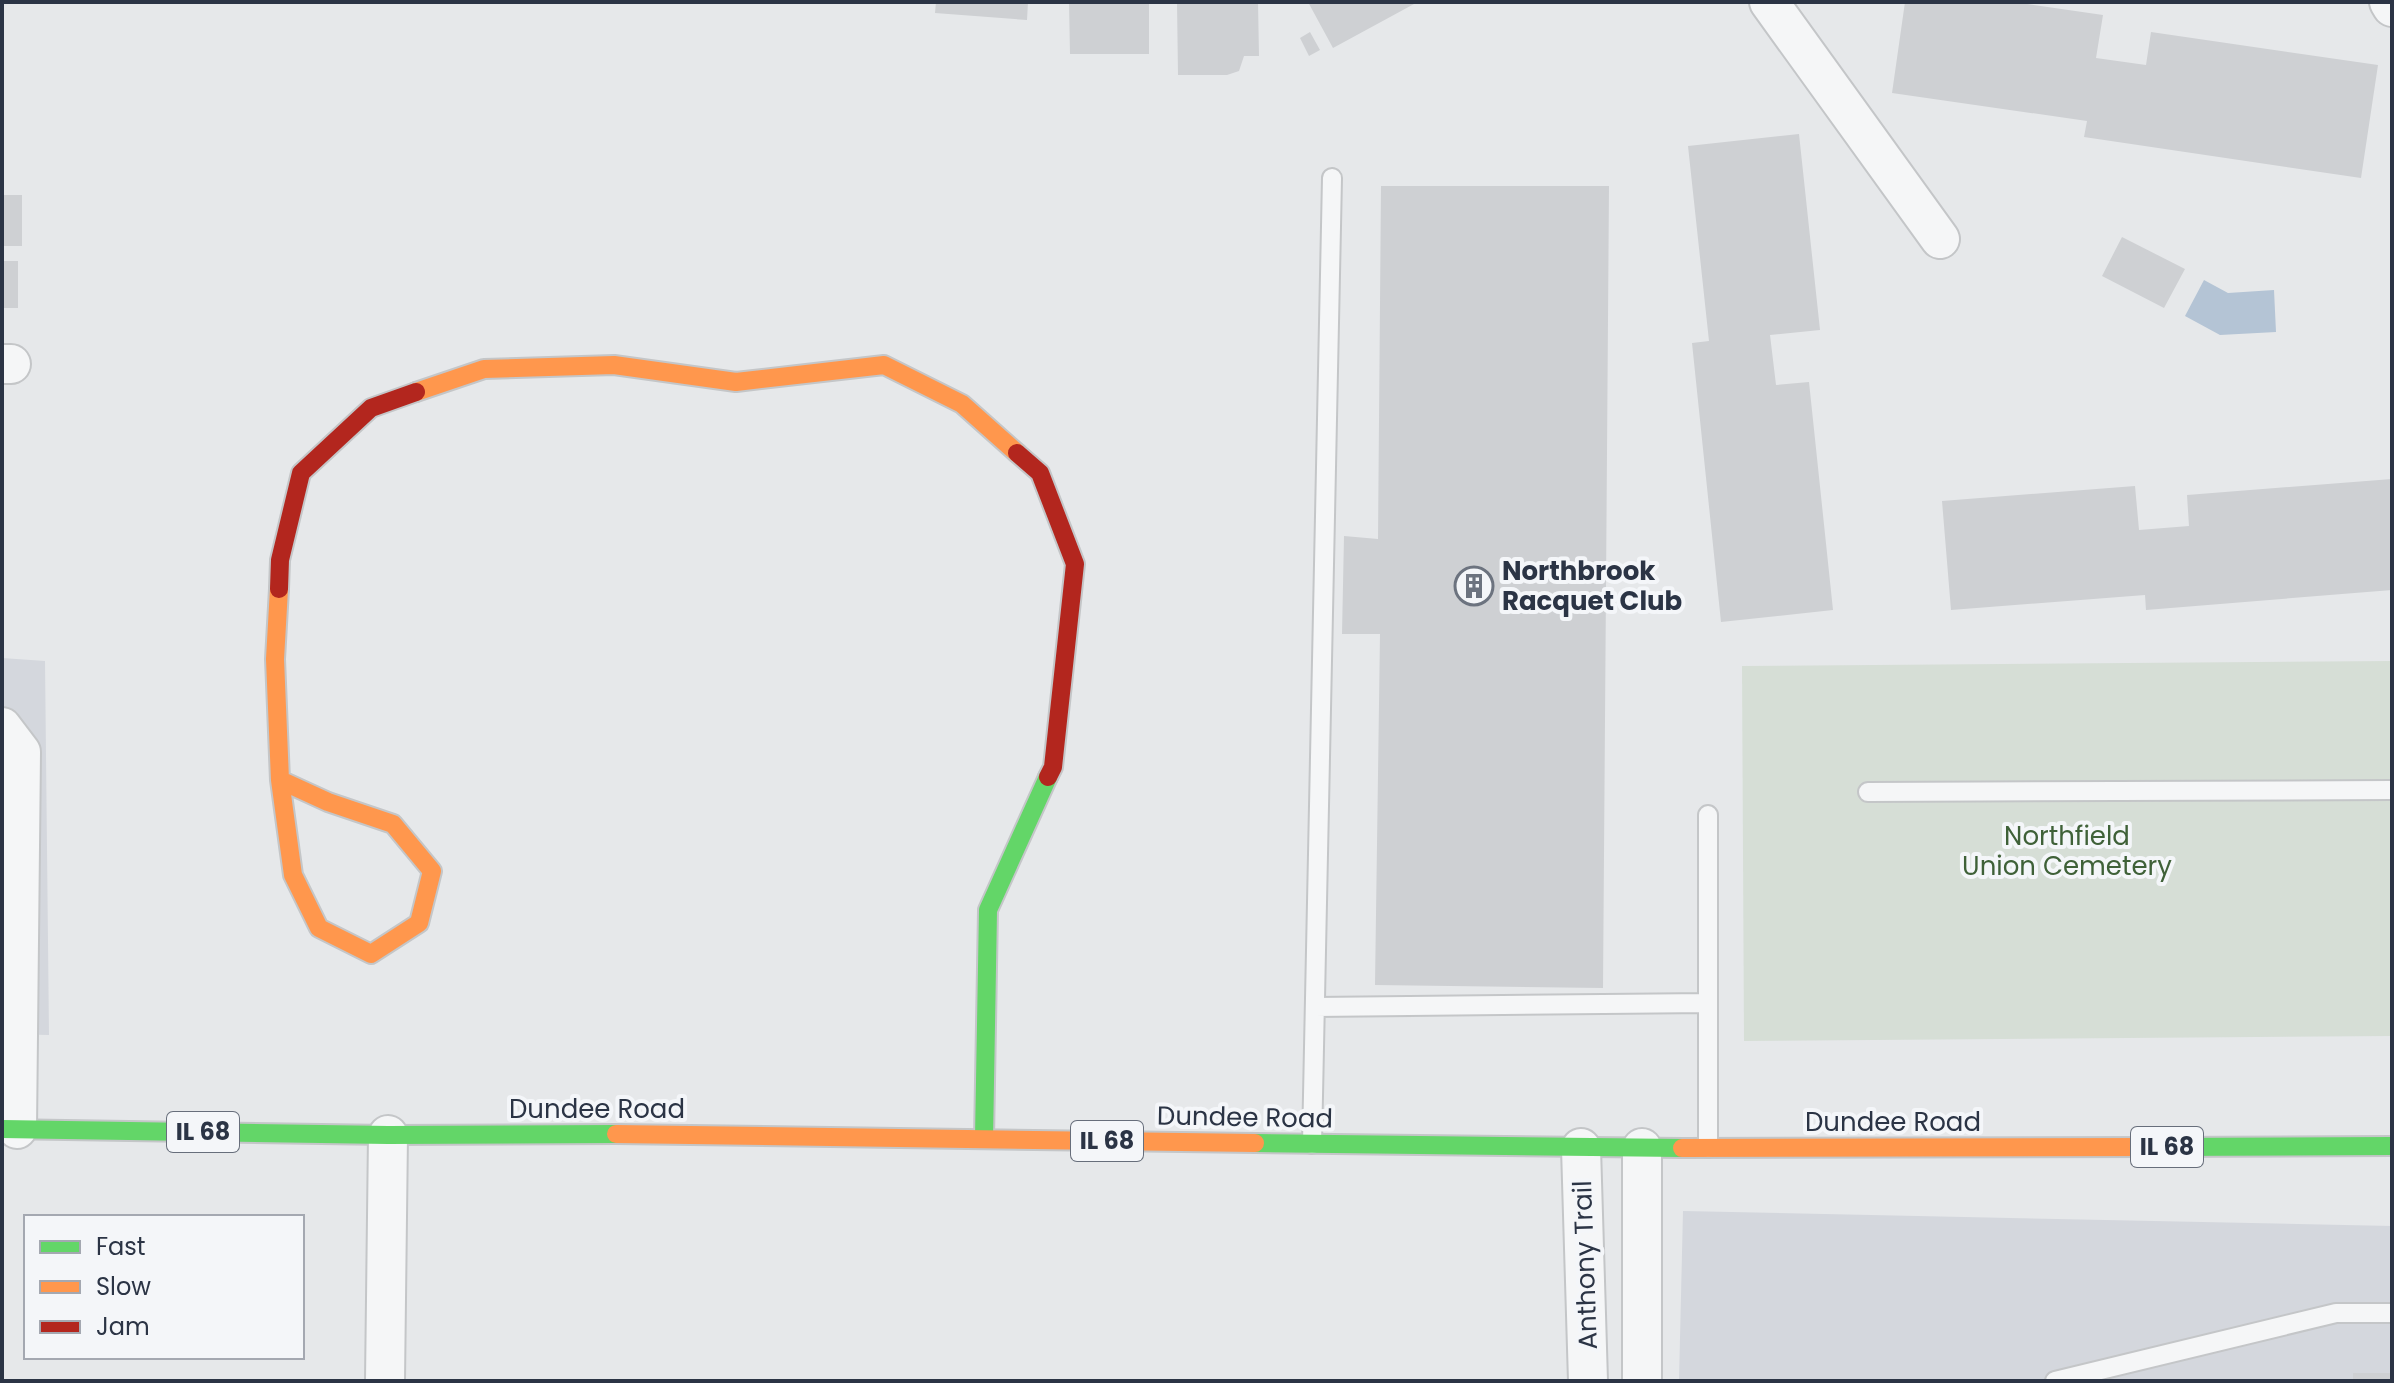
<svg xmlns="http://www.w3.org/2000/svg" width="2394" height="1383" font-family="Poppins,sans-serif">
  <rect width="100%" height="100%" fill="#e6e8ea"/>
  <path fill="#d4d7dd" d="M2,658L45,661L49,1035L2,1034Z
    M1683,1211L2392,1226V1381H1679Z"/>
  <path fill="#d6ded6" d="M2392,661V1036L1744,1041L1742,666Z"/>
  <path fill="#b4c4d5" d="M2204,280L2228,293L2274,290L2276,332L2220,335L2185,316Z"/>
  <path fill="#ced0d3" d="M936,2H1028L1027,20L935,13Z
    M1069,2H1149V54H1070Z
    M1177,2H1258L1259,56H1244L1239,71L1227,75H1178Z
    M1308,2H1412L1414,4L1333,48Z
    M1905,2H2014L2103,15L2096,58L2146,65L2151,32L2378,65L2361,178L2084,137L2087,121L1892,93Z
    M1310,32L1320,50L1309,56L1300,38Z
    M1799,134L1820,330L1770,335L1776,385L1809,382L1833,610L1721,622L1692,343L1709,341L1688,146Z
    M1381,186H1609L1603,988L1375,985L1380,634H1342L1344,536L1378,539Z
    M2,195H22V246H2Z
    M2122,237L2185,269L2164,308L2102,276Z
    M2,261H18V308H2Z
    M2392,479V590L2146,610L2145,595L1951,610L1942,501L2135,486L2139,530L2189,526L2187,495Z
    M2353,1373H2392V1381H2353Z"/>
  <g fill="none" stroke-linecap="round" stroke-linejoin="round">
    <g stroke="#c4c6c8" stroke-width="22">
      <path id="lane" d="M1868,792L2392,790
        M1708,815V1148
        M1315,1007L1708,1003
        M1312,1144L1332,178
        M2055,1381L2336,1313H2392"/>
    </g>
    <g stroke="#c4c6c8" stroke-width="42">
      <path id="street" d="M1769,2L1940,239
        M2389,2L2392,7
        M2,364H11
        M2,727L21,752L17,1129
        M1581,1148L1588,1381
        M1642,1148V1381
        M385,1381L388,1135"/>
    </g>
    <g stroke="#c4c6c8" stroke-width="22">
      <path id="fast" d="M2,1129L388,1135L616,1134
        M984,1139L988,910L1048,777
        M1255,1143L1682,1148
        M2158,1147L2392,1146"/>
    </g>
    <g stroke="#c4c6c8" stroke-width="22">
      <path id="slow" d="M416,392L484,369L614,365L736,382L884,365L962,404L1017,453
        M279,589L275,659L280,780L293,875L319,928L371,954L419,923L432,871L393,824L328,802L280,780
        M616,1134L1255,1143
        M1682,1148L2158,1147"/>
    </g>
    <g stroke="#c4c6c8" stroke-width="22">
      <path id="jam" d="M1017,453L1040,473L1075,564L1053,767L1048,777
        M279,589L280,560L301,473L371,408L416,392"/>
    </g>
    <use href="#lane" stroke="#f5f6f7" stroke-width="18"/>
    <use href="#street" stroke="#f5f6f7" stroke-width="38"/>
    <use href="#fast" stroke="#63d668" stroke-width="18"/>
    <use href="#slow" stroke="#ff974d" stroke-width="18"/>
    <use href="#jam" stroke="#b3261e" stroke-width="18"/>
  </g>
  <defs>
    <g id="building-ring" transform="scale(2)"><circle r="9.5" fill="#f4f6f9" stroke="#6c737f" stroke-width="1.5"/><path d="M-4-6H4V6H1V3H-1V6H-4ZM-2.5-4.3h1.7v1.8h-1.7ZM.8-4.3h1.7v1.8H.8ZM-2.5-1h1.7V.8h-1.7ZM.8-1h1.7V.8H.8Z" fill="#6c737f"/></g>
  </defs>
  <g fill-rule="evenodd">
    <use href="#building-ring" x="1474" y="586"/>
  </g>
  <g text-anchor="middle" stroke-width="8" stroke-linejoin="round" paint-order="stroke">
    <g fill="#f4f6f9" stroke="#676e7b" stroke-width="2">
      <rect x="167" y="1112" width="72" height="40" rx="6"/>
      <rect x="1071" y="1121" width="72" height="40" rx="6"/>
      <rect x="2131" y="1127" width="72" height="40" rx="6"/>
    </g>
    <g font-size="24" font-weight="bold" fill="#2b3445">
      <text x="203" y="1140">IL 68</text>
      <text x="1107" y="1149">IL 68</text>
      <text x="2167" y="1155">IL 68</text>
    </g>
    <g font-size="26" font-weight="bold" fill="#2b3445" stroke="#f4f6f9" text-anchor="start">
      <text x="1502" y="580">Northbrook<tspan x="1502" dy="30">Racquet Club</tspan></text>
    </g>
    <g font-size="26" fill="#3f6138" stroke="#f4f6f9">
      <text x="2067" y="845">Northfield<tspan x="2067" dy="30">Union Cemetery</tspan></text>
    </g>
    <g font-size="26" fill="#2b3445" stroke="#f4f6f9">
      <text x="597" y="1118">Dundee Road</text>
      <text transform="translate(1245 1117) rotate(1)" y="9">Dundee Road</text>
      <text x="1893" y="1131">Dundee Road</text>
      <text transform="translate(1585 1265) rotate(-92)" y="9">Anthony Trail</text>
    </g>
  </g>
  <rect width="2394" height="1383" fill="none" stroke="#2b3445" stroke-width="8"/>
  <rect x="24" y="1215" width="280" height="144" fill="#f4f6f9" stroke="#a4a8b1" stroke-width="2"/>
  <rect x="40" y="1241" width="40" height="12" fill="#63d668" stroke="#a4a8b1" stroke-width="2"/>
  <text x="96" y="1255" font-size="24" fill="#2b3445">Fast</text>
  <rect x="40" y="1281" width="40" height="12" fill="#ff974d" stroke="#a4a8b1" stroke-width="2"/>
  <text x="96" y="1295" font-size="24" fill="#2b3445">Slow</text>
  <rect x="40" y="1321" width="40" height="12" fill="#b3261e" stroke="#a4a8b1" stroke-width="2"/>
  <text x="96" y="1335" font-size="24" fill="#2b3445">Jam</text>
</svg>
